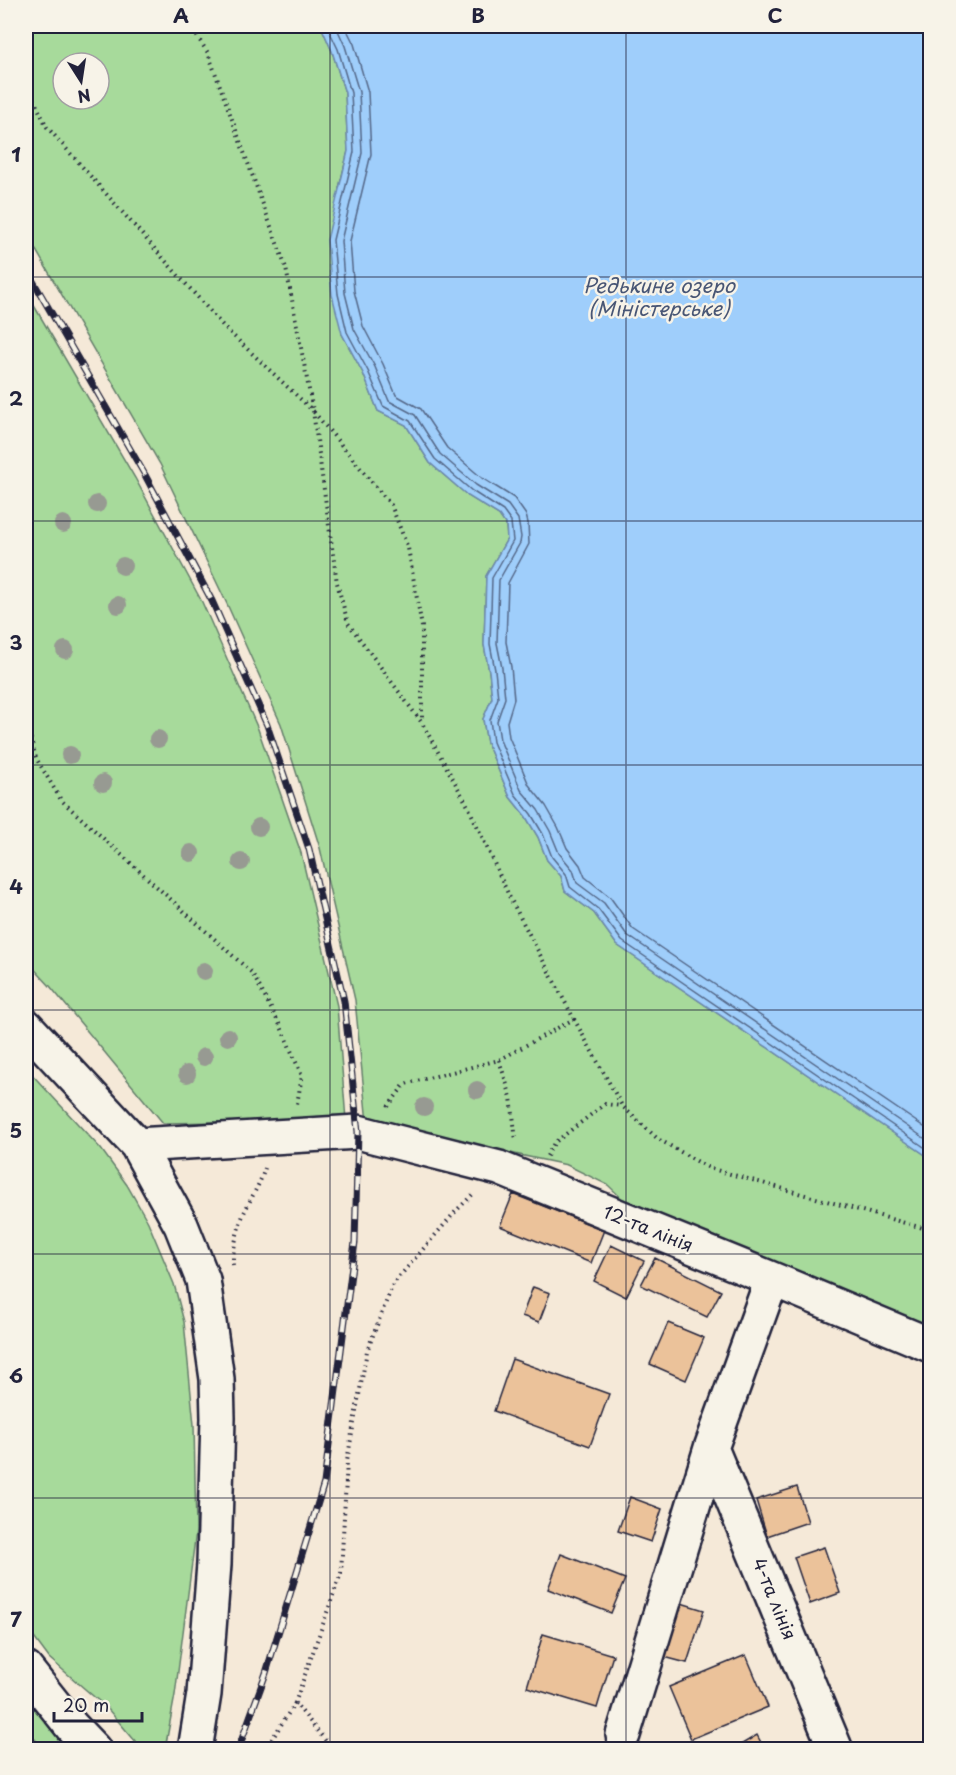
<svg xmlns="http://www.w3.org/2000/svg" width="956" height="1775" font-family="'Playpen Sans',sans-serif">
  <rect width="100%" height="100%" fill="#f5e9d8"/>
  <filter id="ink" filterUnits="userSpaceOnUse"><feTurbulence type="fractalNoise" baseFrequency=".0167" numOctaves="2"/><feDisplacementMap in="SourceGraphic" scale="12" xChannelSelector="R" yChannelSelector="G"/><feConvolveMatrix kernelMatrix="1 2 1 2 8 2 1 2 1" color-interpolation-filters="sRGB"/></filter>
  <g filter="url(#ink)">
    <path fill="#a7da9b" stroke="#647e6b" stroke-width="1.5" fill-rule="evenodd" d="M26,26H321L332,51L345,93L348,151L339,188L342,334L363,373L378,411L406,425L430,463L468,496L499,515L506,525L507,539L486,576L484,645L489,671L492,698L483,719L487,743L510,797L526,817L538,837L547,860L561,876L565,891L594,913L617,945L930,1158V1339L642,1218L608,1185L567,1165L367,1123L355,1000L320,848L281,724L227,604L160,464L26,233ZM63,63H99V99H63Z
      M26,292L135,478L202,602L258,729L301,853L337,1006L346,1120L163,1123L50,986L26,960Z
      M26,1068L101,1149L127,1185L148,1222L174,1284L184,1322L194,1425L196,1531L175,1695L165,1749H142L107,1708L49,1658L26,1627Z
      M26,1697L67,1749H43L26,1728Z"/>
    <path fill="#9fcefb" stroke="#6d89ae" stroke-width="1.5" d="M321,26H930V1158L617,945L594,913L565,891L561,876L547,860L538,837L526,817L510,797L487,743L483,719L492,698L489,671L484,645L486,576L507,539L506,525L499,515L468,496L430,463L406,425L378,411L363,373L342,334L332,295L327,240L348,151L345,93L332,51Z"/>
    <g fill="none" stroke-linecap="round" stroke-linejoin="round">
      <path stroke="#546788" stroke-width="1.5" d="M327,26L338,49L351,93L354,152L333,240L338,294L347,332L368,371L383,406L410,421L435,459L472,491L503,511L511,522L513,541L492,578L490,644L495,670L498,698L490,720L493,742L515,794L531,814L543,834L552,857L566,874L570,887L598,909L622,941L930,1151
        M336,26L345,46L359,92L362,153L341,241L345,293L354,329L375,367L389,401L415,415L440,454L476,485L508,505L518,519L521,537L520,543L499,580L497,643L502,668L505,698L497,721L500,740L521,790L538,810L550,831L559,853L573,870L577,883L604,903L627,935L930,1142
        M345,26L354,44L368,92L371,154L350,241L354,291L363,326L383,364L396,395L421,409L447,448L482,478L514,498L526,515L528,523L529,544L508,583L506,642L511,667L514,699L507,722L509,737L529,785L546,806L558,827L567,848L580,865L585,877L610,897L633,929L930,1131"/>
    </g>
    <path fill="#ebc29a" stroke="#22223b" stroke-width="1.5" d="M513,1194L604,1230L591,1263L500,1226Z
      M611,1245L644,1261L626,1297L594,1281Z
      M655,1258L721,1291L707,1317L641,1285Z
      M533,1287L550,1293L539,1322L522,1316Z
      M668,1323L704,1338L686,1380L650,1364Z
      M512,1359L609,1394L590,1446L494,1411Z
      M797,1487L808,1522L767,1536L756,1500Z
      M630,1497L662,1509L651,1542L618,1531Z
      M824,1547L840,1593L810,1604L794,1557Z
      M561,1554L625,1579L611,1613L548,1589Z
      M681,1603L704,1610L687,1663L664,1657Z
      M543,1634L613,1655L597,1708L527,1687Z
      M746,1655L768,1707L691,1739L669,1687Z
      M757,1735L765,1750H732Z"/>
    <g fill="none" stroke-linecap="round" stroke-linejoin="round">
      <g stroke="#22223b" stroke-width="38">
        <path id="minor" d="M26,1026L137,1145L181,1225L203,1280L217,1379L218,1418L214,1564L204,1694L195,1750
          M137,1145L358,1132L373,1136L499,1168L772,1279L930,1345
          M711,1448L836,1750
          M623,1735L711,1448L772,1279"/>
      </g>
      <g stroke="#22223b" stroke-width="38">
        <path id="primary" d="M26,1669L72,1727L94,1750"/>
      </g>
      <path stroke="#22223b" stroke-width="4" stroke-dasharray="1.5 4.5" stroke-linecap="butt" d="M190,26L208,53L286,268L313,411L391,505L408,548L422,627V721
        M26,83L47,127L224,327L313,411L337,583L348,623L422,723L468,806L510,898L574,1019L499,1060L405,1084L387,1108
        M26,721L36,758L61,800L252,973L281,1027L302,1076L297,1104
        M574,1019L622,1106L658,1139L709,1168L930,1230
        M499,1060L511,1097L516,1141
        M547,1156L554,1143L605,1104L621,1106
        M233,1265C232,1251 239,1223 245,1211C252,1196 260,1184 265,1168
        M265,1750L295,1703
        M333,1750L295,1703L341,1573L347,1461L367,1351L393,1284L456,1211L474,1193"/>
      <use href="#minor" stroke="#f7f3e8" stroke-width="33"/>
      <use href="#primary" stroke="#f7f3e8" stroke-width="33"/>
      <g stroke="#22223b" stroke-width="7">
        <path id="rail" d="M26,269L145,475L212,601L267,725L309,849L344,1001L358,1132L355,1242L324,1483L266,1673L238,1750"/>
      </g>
      <use href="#rail" stroke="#f7f3e8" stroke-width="4.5" stroke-dasharray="14" stroke-linecap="butt"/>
    </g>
    <g fill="#979a92">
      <circle cx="97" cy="504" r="9"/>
      <circle cx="63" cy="524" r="9"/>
      <circle cx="123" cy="566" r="9"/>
      <circle cx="118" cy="605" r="9"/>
      <circle cx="65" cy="650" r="9"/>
      <circle cx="158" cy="739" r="9"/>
      <circle cx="70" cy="755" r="9"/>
      <circle cx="103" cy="783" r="9"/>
      <circle cx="259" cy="827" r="9"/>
      <circle cx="191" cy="853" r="9"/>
      <circle cx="241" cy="862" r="9"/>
      <circle cx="204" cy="971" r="9"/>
      <circle cx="228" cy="1037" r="9"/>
      <circle cx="204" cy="1057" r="9"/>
      <circle cx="187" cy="1074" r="9"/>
      <circle cx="477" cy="1090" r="9"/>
      <circle cx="424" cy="1107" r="9"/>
    </g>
  </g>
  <path fill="none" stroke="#22223b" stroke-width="1.5" stroke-opacity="0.55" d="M330,26V1750M626,26V1750M26,277H930M26,521H930M26,765H930M26,1010H930M26,1254H930M26,1498H930"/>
  <g text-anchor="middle" stroke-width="5" stroke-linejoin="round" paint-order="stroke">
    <g font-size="18" fill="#22223b" stroke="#f7f3e8">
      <text transform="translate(648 1229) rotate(22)" y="6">12-та лінія</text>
      <text transform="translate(774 1599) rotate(68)" y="6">4-та лінія</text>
    </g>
    <g font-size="20" font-style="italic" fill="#485675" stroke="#f7f3e8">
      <text x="659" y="293">Редькине озеро<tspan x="659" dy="23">(Міністерське)</tspan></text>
    </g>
  </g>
  <rect width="956" height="1775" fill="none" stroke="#f7f3e8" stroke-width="66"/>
  <g transform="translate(81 81) rotate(168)"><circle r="28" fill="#f7f3e8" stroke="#a29fa3" stroke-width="1.5"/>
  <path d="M0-4.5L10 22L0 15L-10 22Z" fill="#22223b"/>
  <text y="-9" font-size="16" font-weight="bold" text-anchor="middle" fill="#22223b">N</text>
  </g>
  <path d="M54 1712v9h88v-9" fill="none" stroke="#22223b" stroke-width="3"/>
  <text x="63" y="1712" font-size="18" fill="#22223b" stroke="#f7f3e8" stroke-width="4.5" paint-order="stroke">20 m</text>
  <rect x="33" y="33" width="890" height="1709" fill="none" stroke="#22223b" stroke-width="2"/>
  <g font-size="20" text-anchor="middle" font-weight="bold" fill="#22223b">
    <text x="181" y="23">A</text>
    <text x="478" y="23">B</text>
    <text x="775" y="23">C</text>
    <text x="16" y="162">1</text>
    <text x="16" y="406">2</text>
    <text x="16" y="650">3</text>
    <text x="16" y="894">4</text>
    <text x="16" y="1138">5</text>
    <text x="16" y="1383">6</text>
    <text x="16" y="1627">7</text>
  </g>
</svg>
